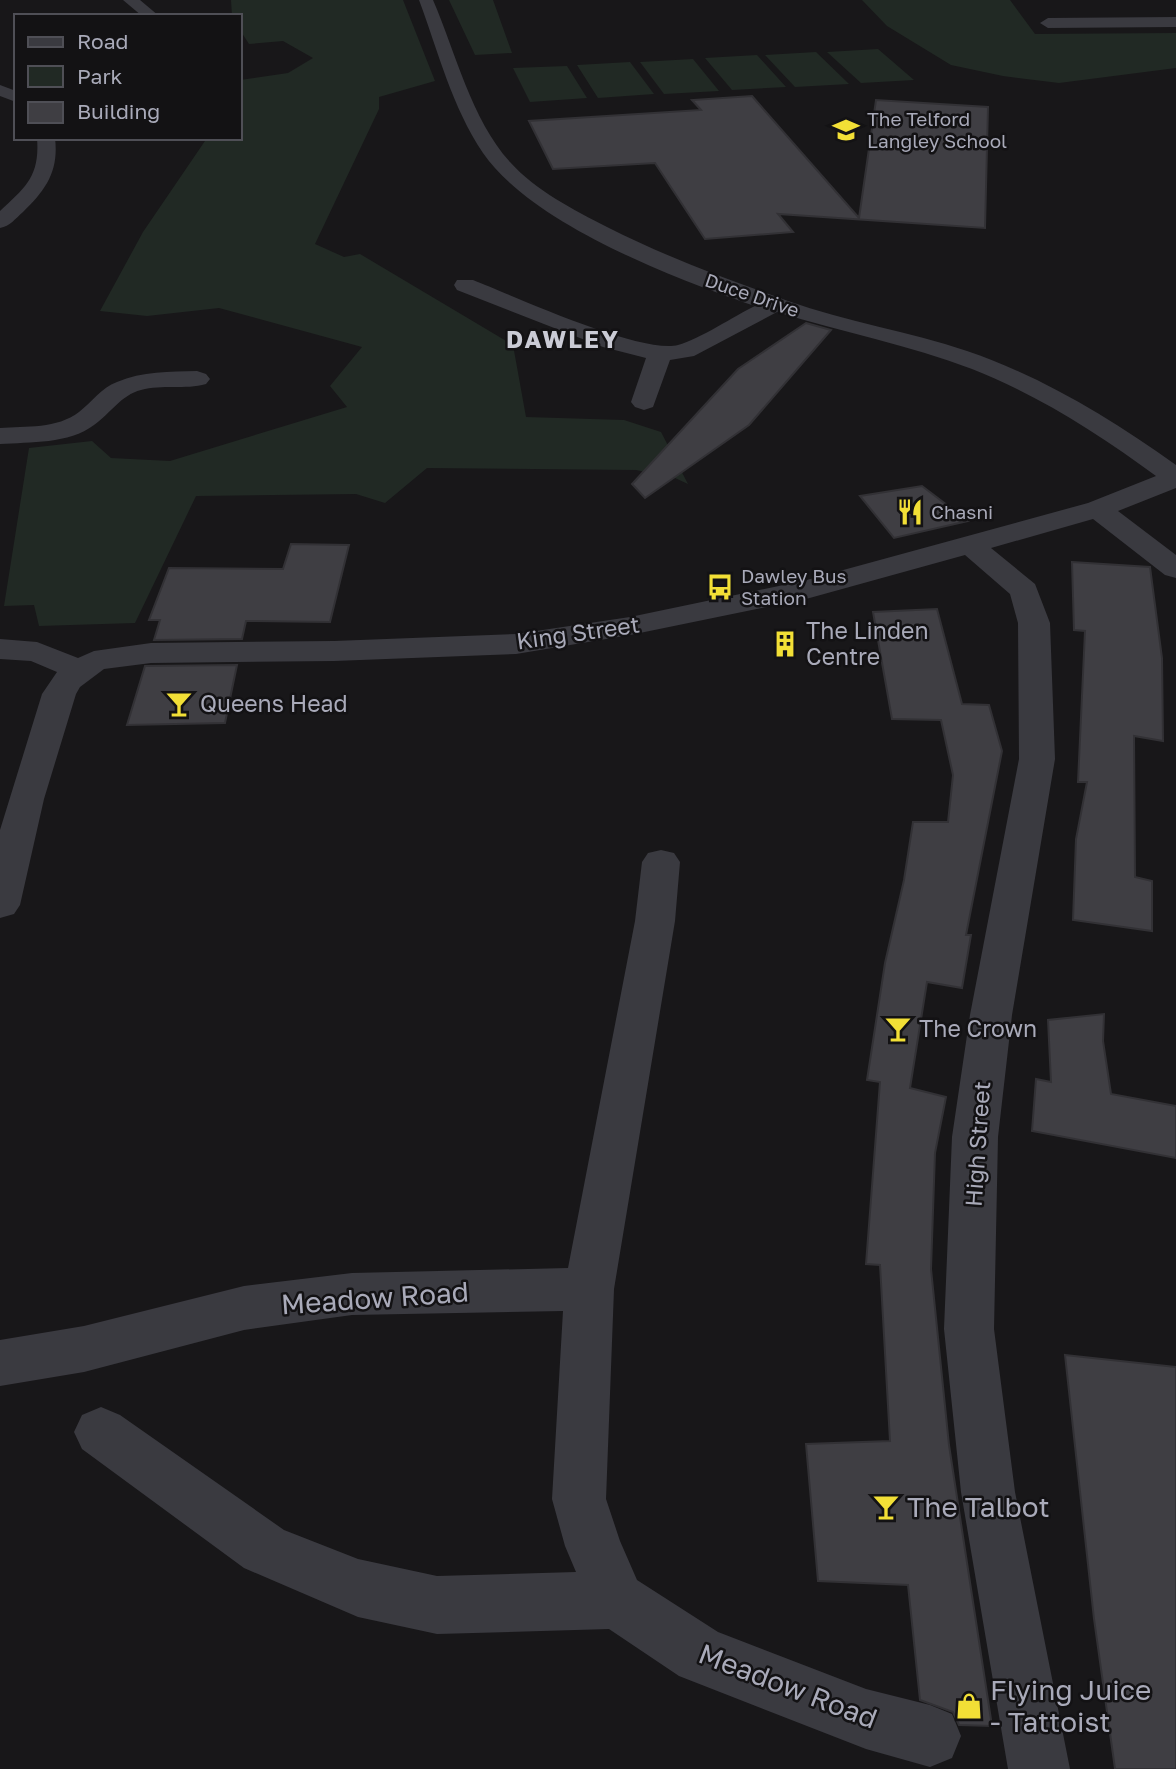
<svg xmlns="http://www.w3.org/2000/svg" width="1176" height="1769" font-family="'Golos Text',sans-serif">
  <rect width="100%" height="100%" fill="#181719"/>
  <path fill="#212924" d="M231,0H403L435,81L379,97V109L315,244L344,257L360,254L513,345L526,417L624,420L661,432L688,484L675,478L636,470L427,468L385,503L356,494L196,496L135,623L39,626L34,605L4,606L29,448L92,441L111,458L170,461L347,407L330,386L362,347L219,308L147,316L100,311L143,232L207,138H240V80L288,73L313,58L283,41L249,44L240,30V16H232Z
    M449,0H493L512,53L475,55Z
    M862,0H1010L1035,34L1176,33V68L1059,83L1003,76L951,65L887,26Z
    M878,49L914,80L861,83L827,52Z
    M816,52L849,84L795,87L765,55Z
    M757,55L786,87L732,90L705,58Z
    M693,59L719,91L664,94L640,62Z
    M630,62L654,94L598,98L577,65Z
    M567,66L587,98L530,102L513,68Z"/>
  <path fill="#3f3e43" stroke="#323135" stroke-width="2" d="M752,96L859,218L876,100L988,107L985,228L778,214L793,232L705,239L655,163L553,169L529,121L701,110L692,100Z
    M806,323L831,330L749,425L645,498L632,484L738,369Z
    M922,486L968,521L894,538L860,496Z
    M291,544L349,545L330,622L246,621L242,639L154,640L160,620H149L169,568L283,569Z
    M1072,562L1150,567L1162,658L1163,741L1134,736L1135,877L1152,881V931L1073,920L1076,839L1087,782H1078L1085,631L1074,630Z
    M937,609L962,704L989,705L1002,751L966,935H971L962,988L927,982L910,1088L946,1097L935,1153L931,1269L949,1445L992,1726L959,1725L953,1712L920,1700L908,1585L818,1581L806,1444L890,1441L880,1265L866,1264L880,1082L867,1080L885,963L904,880L913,822H948L953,775L941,720L892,719L873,612Z
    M237,665L225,723L127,725L145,666Z
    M1104,1014L1103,1041L1111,1094L1176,1106V1158L1032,1131L1036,1079L1051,1082L1048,1020Z
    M1065,1355L1176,1367V1769H1115L1094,1619Z"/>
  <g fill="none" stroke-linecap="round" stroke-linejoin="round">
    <path fill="#3a3a40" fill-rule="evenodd" d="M123,0H140L159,16H142Z
      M419,0H433C456,53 471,119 510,162C536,191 574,210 607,227C666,257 727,279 788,301C846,322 909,331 967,351C1043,377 1111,419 1176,465V488L1118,511L1176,555V578L1165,575L1093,519L991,548L1035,584L1050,623L1055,759L1012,1015L998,1137L994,1329L1015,1492L1070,1769H1008L961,1492L944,1329L952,1137L970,1015L1019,759L1018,623L1010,594L965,555L806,599L630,635L516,654L334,661L151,663L104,669L80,687L76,694L44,799L20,905L14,914L0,918V830L42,694L57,672L31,661L0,659V639L37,642L78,658L94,651L151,643L334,641L516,634L630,617L803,581L1088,503L1156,476C1099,434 1038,395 972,369C909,345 842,332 777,312L694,356L670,360L653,407L644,410L635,407L631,402L646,358L603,347L457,290L454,285L457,280H473C514,296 640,354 678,345C700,339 734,316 755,306C675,279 532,224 483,153C452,107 438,51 419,0Z
      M1176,17V27L1048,28L1040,23L1048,18Z
      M0,85L16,91V102L0,96Z
      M37,138H55C59,171 46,190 23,212C15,219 10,226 0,228V211C26,187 40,176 37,138Z
      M197,371L206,374L210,379L206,384C185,390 162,384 141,390C121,395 111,413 94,425C69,444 30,442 0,444V428C26,426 57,429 79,412C92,402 101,388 117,382C142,371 170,372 197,371Z
      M661,850L674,853L680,862L675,921L614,1289L606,1499L620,1541L637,1580L718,1632L866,1689L930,1705L952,1714L961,1736L952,1758L930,1767L866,1749L679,1676L609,1629L437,1634L358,1617L244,1568L82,1449L74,1432L82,1415L101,1407L120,1415L284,1530L358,1559L437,1576L576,1572L565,1546L552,1499L563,1311L352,1315L244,1330L84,1372L0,1386V1340L84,1326L244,1286L352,1273L568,1268L635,921L642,862L648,853Z"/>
  </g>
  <defs>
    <g id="school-bare" transform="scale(2.1)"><path d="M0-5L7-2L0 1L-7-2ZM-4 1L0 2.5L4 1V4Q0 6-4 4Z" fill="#f2df36" stroke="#131214" stroke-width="2.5" paint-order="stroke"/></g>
    <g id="restaurant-bare" transform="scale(2.1)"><path d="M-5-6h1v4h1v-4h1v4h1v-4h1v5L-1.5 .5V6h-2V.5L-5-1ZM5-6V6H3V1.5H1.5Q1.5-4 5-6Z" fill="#f2df36" stroke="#131214" stroke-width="2.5" paint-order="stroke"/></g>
    <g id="bus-bare" transform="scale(2.1)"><path d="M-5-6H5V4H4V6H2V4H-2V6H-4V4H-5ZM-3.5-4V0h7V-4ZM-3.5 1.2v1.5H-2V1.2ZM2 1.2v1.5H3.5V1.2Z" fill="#f2df36" stroke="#131214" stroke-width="2.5" paint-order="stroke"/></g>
    <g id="building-bare" transform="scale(2.1)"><path d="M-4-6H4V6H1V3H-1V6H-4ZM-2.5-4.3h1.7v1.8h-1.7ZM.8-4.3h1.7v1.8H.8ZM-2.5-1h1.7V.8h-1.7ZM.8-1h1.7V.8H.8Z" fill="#f2df36" stroke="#131214" stroke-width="2.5" paint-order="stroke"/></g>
    <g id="bar-bare" transform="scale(2.1)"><path d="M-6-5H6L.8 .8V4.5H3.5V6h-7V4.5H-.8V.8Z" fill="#f2df36" stroke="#131214" stroke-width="2.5" paint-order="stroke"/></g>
    <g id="shop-bare" transform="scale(2.1)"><path d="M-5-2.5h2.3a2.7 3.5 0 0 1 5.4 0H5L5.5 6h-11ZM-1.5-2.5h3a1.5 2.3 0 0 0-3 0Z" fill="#f2df36" stroke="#131214" stroke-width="2.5" paint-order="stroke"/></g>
  </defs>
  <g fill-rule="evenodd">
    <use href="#school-bare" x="846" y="130"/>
    <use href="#restaurant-bare" x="910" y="512"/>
    <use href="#bus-bare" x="720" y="587"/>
    <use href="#building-bare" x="785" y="644"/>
    <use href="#bar-bare" x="179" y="704"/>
    <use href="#bar-bare" x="898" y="1029"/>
    <use href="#bar-bare" x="886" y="1507"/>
    <use href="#shop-bare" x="969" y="1706"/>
  </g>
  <g text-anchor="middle" stroke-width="5" stroke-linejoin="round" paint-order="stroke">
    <g font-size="19" fill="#a9aab9" stroke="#131214" text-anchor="start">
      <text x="867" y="126">The Telford<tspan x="867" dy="22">Langley School</tspan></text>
      <text x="931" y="519">Chasni</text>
      <text x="741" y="583">Dawley Bus<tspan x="741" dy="22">Station</tspan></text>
    </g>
    <g font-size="19" fill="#a9aab9" stroke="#131214">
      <text transform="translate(752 295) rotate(19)" y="7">Duce Drive</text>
    </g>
    <g font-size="23" fill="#a9aab9" stroke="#131214" text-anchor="start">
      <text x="806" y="639">The Linden<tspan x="806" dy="26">Centre</tspan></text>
      <text x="200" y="712">Queens Head</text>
      <text x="919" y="1037">The Crown</text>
    </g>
    <g font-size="23" fill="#a9aab9" stroke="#131214">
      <text transform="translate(578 633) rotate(-8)" y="8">King Street</text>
      <text transform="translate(978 1144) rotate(-86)" y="8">High Street</text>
    </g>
    <g font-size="24" font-weight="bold" letter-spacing="2" fill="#cacbd5" stroke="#131214">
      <text x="563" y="348">DAWLEY</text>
    </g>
    <g font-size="28" fill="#a9aab9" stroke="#131214">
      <text transform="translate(375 1298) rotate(-4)" y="10">Meadow Road</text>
      <text transform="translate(788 1686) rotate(21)" y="10">Meadow Road</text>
    </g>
    <g font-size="28" fill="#a9aab9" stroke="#131214" text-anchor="start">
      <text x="907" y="1517">The Talbot</text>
      <text x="990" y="1700">Flying Juice<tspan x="990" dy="32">- Tattoist</tspan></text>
    </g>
  </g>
  <rect x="14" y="14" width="228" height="126" fill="#131214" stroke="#4f4f56" stroke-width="2"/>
  <rect x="28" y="37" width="35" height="10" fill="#3a3a40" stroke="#4f4f56" stroke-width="2"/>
  <text x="77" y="49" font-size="21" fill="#a9aab9">Road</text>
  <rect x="28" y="66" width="35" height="21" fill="#212924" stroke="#4f4f56" stroke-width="2"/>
  <text x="77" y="84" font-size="21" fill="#a9aab9">Park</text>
  <rect x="28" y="102" width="35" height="21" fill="#3f3e43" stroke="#4f4f56" stroke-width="2"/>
  <text x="77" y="119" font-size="21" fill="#a9aab9">Building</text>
</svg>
